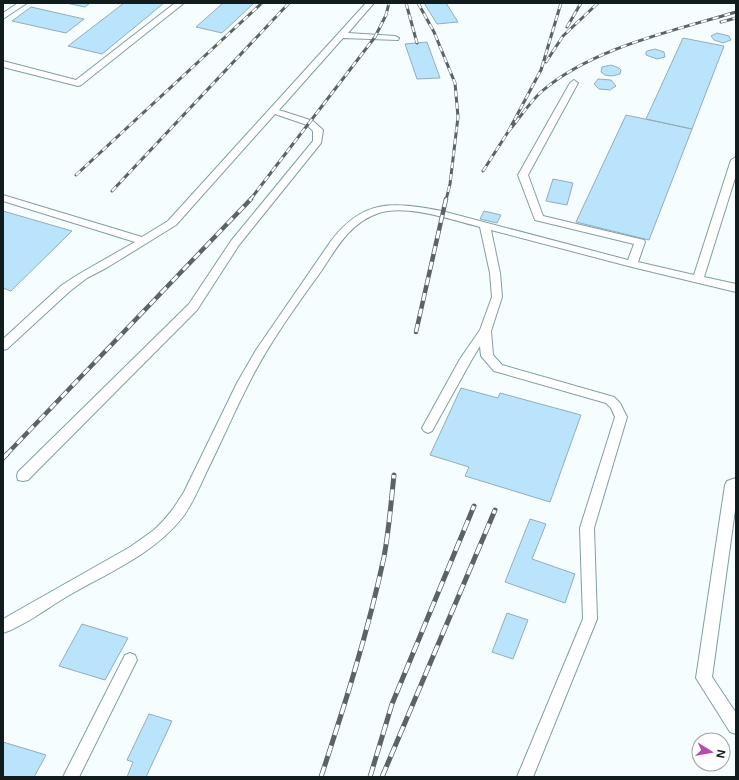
<svg xmlns="http://www.w3.org/2000/svg" width="739" height="780" font-family="Inter,sans-serif">
  <rect width="100%" height="100%" fill="#f6fdfe"/>
  <path fill="#bae4fc" stroke="#94adbb" d="M66,3H90L85,7Z
    M124,3H164L102,54L68,46Z
    M223,3H254L222,33L196,27Z
    M424,3H446L458,22L437,24Z
    M31,7L84,19L66,33L12,21Z
    M717,33L729,36L731,40L723,43L714,40L711,36Z
    M683,38L724,46L692,129L646,119Z
    M427,42L440,78L417,79L405,44Z
    M655,49L664,52L665,57L657,59L646,55V52L647,51Z
    M611,65L619,68L621,70L620,74L612,76L605,75L601,72L602,67Z
    M598,79L611,80L616,86L610,90L599,89L594,84Z
    M626,115L692,129L649,240L576,222Z
    M553,179L573,183L567,205L546,201Z
    M3,211L72,231L11,291L3,288Z
    M484,211L501,215L497,223L480,219Z
    M461,388L498,398L500,393L581,415L550,502L465,476L469,467L430,455Z
    M530,519L546,524L532,559L575,574L565,603L505,582Z
    M507,613L528,620L513,659L492,652Z
    M82,624L128,638L105,680L59,666Z
    M149,714L172,721L146,777H127L133,762L127,760Z
    M3,742L46,755L34,777H3Z"/>
  <g fill="none" stroke-linecap="round" stroke-linejoin="round">
    <g stroke="#819fa3" stroke-width="2">
      <path id="lane" d="M18,3H27L3,19V13Z
        M175,3H184L81,85L78,86L3,67V61L76,80Z
        M366,3H374L348,33L395,36L399,38L398,40L343,38L279,110L313,121L323,130L321,143L239,245L197,310L28,480L23,481L18,480L17,476L18,472L189,304L231,241L313,141V131L307,125L275,114L176,225L108,267L87,278L70,291L7,349L3,350V339L62,285L79,274L135,242L3,201V195L142,237L168,221Z
        M574,80L578,83L528,175L543,216L644,240L645,242L638,262L694,275L731,160L736,157V175L704,277L736,284V292L632,267L491,230L500,273L502,297L491,331L493,355L502,365L614,397L620,403L627,417L594,528L597,619L533,777H517L583,619L580,528L615,417L611,408L606,403L494,371L481,356L480,346L471,361L432,431L428,433L424,431L422,428L460,359L480,330L492,297L490,273L480,227C452,220 407,204 379,213C351,222 337,247 322,270C296,306 269,343 249,383C234,412 221,443 206,473C199,488 192,505 182,518C153,555 105,574 66,597C46,609 24,626 3,633V619L130,547L154,530L164,520L173,509L184,492L237,383L256,350L331,241C364,198 393,202 442,211L628,260L634,244L535,220L518,175L570,83Z
        M736,478V503L712,677L736,713V734L730,732L696,678L725,485L727,481Z
        M130,653L135,655L137,660L79,777H63L125,655Z"/>
    </g>
    <use href="#lane" fill="#fff" fill-rule="evenodd"/>
    <g stroke="#5a6466" stroke-width="3">
      <path id="rail-far2" d="M406,3L417,43
        M418,3L434,32L455,83L458,117L450,184L446,200
        M721,22L736,18
        M567,27L581,3
        M546,62L563,36L598,3
        M508,132C519,119 529,103 541,92C591,48 673,31 736,12
        M483,171L508,132L541,70L561,3
        M76,175L262,3
        M112,191L289,3
        M250,200L375,37L386,15L389,3"/>
    </g>
    <g stroke="#5a6466" stroke-width="4.5">
      <path id="rail-far1" d="M416,332L446,199
        M6,455L251,199"/>
    </g>
    <g stroke="#5a6466" stroke-width="5">
      <path id="rail" d="M3,458L7,454
        M321,777C345,704 368,632 384,557C389,530 391,502 394,475
        M370,777L392,704L474,506
        M382,777L495,510"/>
    </g>
    <use href="#rail-far2" stroke="#fff" stroke-width="2" stroke-dasharray="6" stroke-linecap="butt"/>
    <use href="#rail-far1" stroke="#fff" stroke-width="3" stroke-dasharray="8" stroke-linecap="butt"/>
    <use href="#rail" stroke="#fff" stroke-width="3.5" stroke-dasharray="11" stroke-linecap="butt"/>
  </g>
  <rect width="739" height="780" fill="none" stroke="#101c1e" stroke-width="8"/>
  <g transform="translate(711 752) rotate(101)"><circle r="19" fill="#ffffff" stroke="#9fa4a5"/>
  <path d="M0-3L7 15L0 10L-7 15Z" fill="#b54cae"/>
  <text y="-6" font-size="11" font-weight="bold" text-anchor="middle" fill="#101c1e">N</text>
  </g>
</svg>
